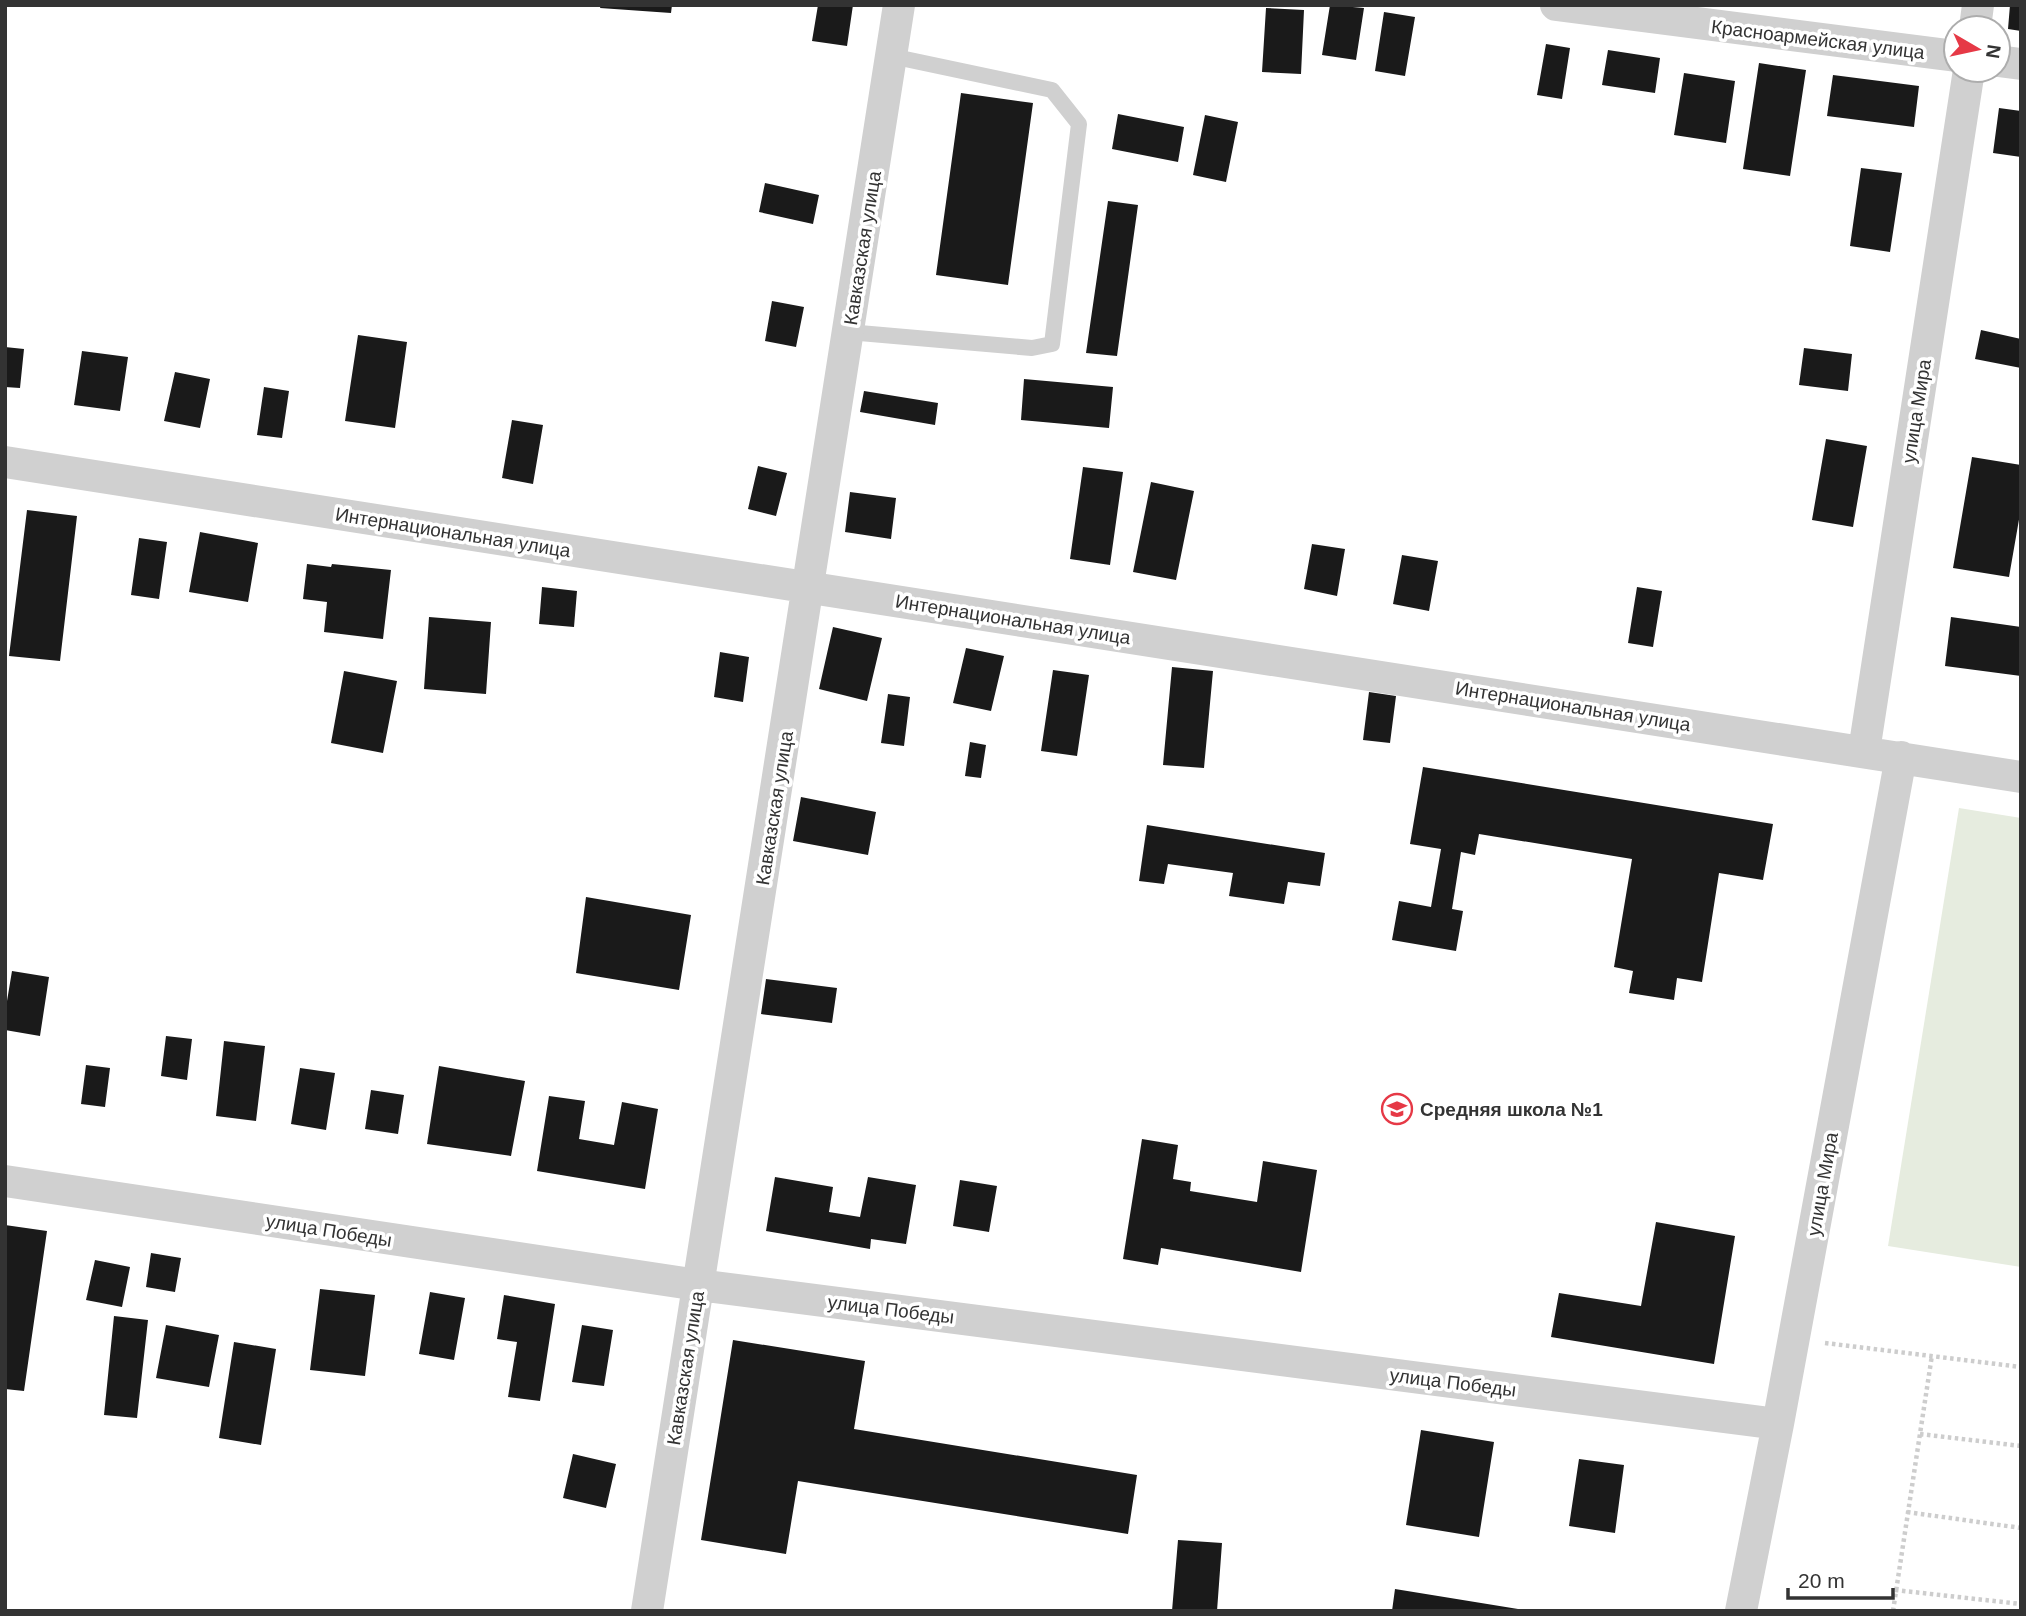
<svg xmlns="http://www.w3.org/2000/svg" width="2026" height="1616" font-family="Arial,sans-serif">
  <rect width="100%" height="100%" fill="#fff"/>
  <path fill="#e6ecdf" d="M1959,808L2021,818V1267L1888,1246Z"/>
  <path fill="#1a1a1a" d="M601,5H672L671,13L600,8Z
    M818,5H853L847,46L812,41Z
    M1330,5L1364,8L1356,60L1322,55Z
    M2010,5H2021V31L2008,29Z
    M1266,8L1304,10L1301,74L1262,72Z
    M1384,12L1415,17L1405,76L1375,71Z
    M1546,44L1570,48L1562,99L1537,95Z
    M1608,50L1660,58L1655,93L1602,85Z
    M1759,63L1806,70L1790,176L1743,169Z
    M1684,73L1735,81L1726,143L1674,135Z
    M1833,75L1919,86L1914,127L1827,116Z
    M961,93L1033,103L1008,285L936,275Z
    M1999,108L2021,111V157L1993,153Z
    M1118,114L1184,127L1178,162L1112,149Z
    M1205,115L1238,122L1226,182L1193,175Z
    M1861,168L1902,173L1890,252L1850,246Z
    M765,183L819,195L813,224L759,212Z
    M1108,201L1138,205L1117,356L1086,353Z
    M772,301L804,307L796,347L765,341Z
    M1981,330L2021,339V368L1975,359Z
    M358,335L407,342L395,428L345,421Z
    M5,347L24,349L20,388L5,387Z
    M1804,348L1852,354L1848,391L1799,385Z
    M82,351L128,357L120,411L74,405Z
    M175,372L210,379L200,428L164,421Z
    M1024,379L1113,387L1109,428L1021,420Z
    M264,387L289,391L282,438L257,435Z
    M864,391L938,403L935,425L860,412Z
    M512,420L543,425L533,484L502,478Z
    M1826,439L1867,446L1853,527L1812,520Z
    M1972,457L2021,465V508L2009,577L1953,568Z
    M758,466L787,473L776,516L748,509Z
    M1083,467L1123,472L1110,565L1070,559Z
    M1151,482L1194,491L1176,580L1133,572Z
    M850,492L896,498L891,539L845,532Z
    M27,510L77,516L60,661L9,656Z
    M200,532L258,543L248,602L189,592Z
    M139,538L167,542L159,599L131,595Z
    M1312,544L1345,549L1337,596L1304,589Z
    M1402,555L1438,561L1429,611L1393,604Z
    M307,564L331,567L332,564L391,570L383,639L324,632L327,602L303,599Z
    M542,587L577,591L574,627L539,624Z
    M1637,587L1662,591L1653,647L1628,643Z
    M429,617L491,622L486,694L424,689Z
    M1951,617L2021,627V676L1945,666Z
    M833,627L882,638L867,701L819,689Z
    M966,648L1004,656L991,711L953,703Z
    M720,652L749,657L743,702L714,697Z
    M1172,667L1213,671L1204,768L1163,765Z
    M1053,670L1089,675L1077,756L1041,751Z
    M344,671L397,681L383,753L331,743Z
    M1369,692L1396,696L1390,743L1363,740Z
    M888,694L910,697L904,746L881,743Z
    M970,742L986,745L981,778L965,776Z
    M1423,767L1773,824L1763,880L1719,873L1702,982L1677,978L1674,1000L1629,993L1633,971L1614,967L1632,859L1479,834L1475,855L1461,852L1452,909L1463,911L1456,951L1392,940L1399,901L1431,907L1441,849L1410,844Z
    M801,797L876,812L868,855L793,841Z
    M1147,825L1325,853L1320,886L1288,882L1284,904L1229,896L1233,873L1168,864L1164,884L1139,881Z
    M586,897L691,915L679,990L576,973Z
    M12,971L49,977L40,1036L5,1030V1013Z
    M766,979L837,988L832,1023L761,1014Z
    M166,1036L192,1039L187,1080L161,1076Z
    M224,1041L265,1046L256,1121L216,1116Z
    M86,1065L110,1068L105,1107L81,1104Z
    M439,1066L525,1081L511,1156L427,1144Z
    M300,1068L335,1073L326,1130L291,1124Z
    M371,1090L404,1095L398,1134L365,1129Z
    M549,1096L585,1101L579,1139L614,1145L622,1102L658,1109L645,1189L537,1171Z
    M1142,1139L1178,1145L1173,1179L1191,1182L1190,1191L1257,1202L1263,1161L1317,1170L1301,1272L1161,1248L1158,1265L1123,1259Z
    M775,1177L833,1187L829,1212L860,1217L868,1177L916,1185L906,1244L871,1239L870,1249L766,1231Z
    M960,1180L997,1186L989,1232L953,1226Z
    M1656,1222L1735,1236L1714,1364L1551,1337L1559,1293L1641,1306Z
    M5,1225L47,1231L24,1391L5,1389Z
    M151,1253L181,1258L175,1292L146,1287Z
    M95,1260L130,1267L122,1307L86,1300Z
    M320,1289L375,1295L365,1376L310,1370Z
    M430,1292L465,1298L454,1360L419,1354Z
    M504,1295L555,1304L540,1401L508,1397L517,1342L497,1339Z
    M114,1316L148,1320L137,1418L104,1415Z
    M166,1325L219,1335L209,1387L156,1378Z
    M582,1325L613,1330L604,1386L572,1382Z
    M733,1340L865,1361L854,1429L1137,1475L1128,1534L798,1481L786,1554L701,1540Z
    M234,1342L276,1349L261,1445L219,1438Z
    M1421,1430L1494,1442L1479,1537L1406,1525Z
    M573,1454L616,1464L606,1508L563,1498Z
    M1579,1459L1624,1465L1615,1533L1569,1526Z
    M1178,1540L1222,1543L1217,1611H1172Z
    M1395,1589L1518,1609V1611H1392Z"/>
  <g fill="none" stroke-linecap="round" stroke-linejoin="round">
    <path stroke="#cdcdcd" stroke-width="4.5" stroke-dasharray="3.5 3.5" stroke-linecap="butt" d="M1825,1343L2021,1367
      M1920,1434L2021,1446
      M1907,1512L2021,1528
      M1895,1590L2021,1604
      M1893,1611L1932,1355"/>
    <path stroke="#d0d0d0" stroke-width="16" d="M848,332L1032,348L1052,344L1079,124L1052,90L891,56"/>
    <path stroke="#d0d0d0" stroke-width="32" d="M1556,5L1956,56
      M1975,28L1978,5
      M1998,61L2021,64
      M5,462L2021,777
      M1864,751L1969,70
      M5,1181L698,1285L1778,1424
      M647,1611L899,5
      M1741,1611L1778,1424L1901,757"/>
  </g>
  <defs>
    <g id="school-ring" transform="scale(1.575)"><circle r="9.5" fill="#fff" stroke="#e63946" stroke-width="1.5"/><path d="M0-5L7-2L0 1L-7-2ZM-4 1L0 2.5L4 1V4Q0 6-4 4Z" fill="#e63946"/></g>
  </defs>
  <g fill-rule="evenodd">
    <use href="#school-ring" x="1397" y="1109"/>
  </g>
  <g text-anchor="middle" stroke-width="7" stroke-linejoin="round" paint-order="stroke">
    <g font-size="19" fill="#333" stroke="#fff">
      <text transform="translate(1818 39) rotate(7)" y="7">Красноармейская улица</text>
      <text transform="translate(862 248) rotate(-81)" y="7">Кавказская улица</text>
      <text transform="translate(1916 411) rotate(-81)" y="7">улица Мира</text>
      <text transform="translate(453 532) rotate(9)" y="7">Интернациональная улица</text>
      <text transform="translate(1013 619) rotate(9)" y="7">Интернациональная улица</text>
      <text transform="translate(1573 706) rotate(9)" y="7">Интернациональная улица</text>
      <text transform="translate(774 808) rotate(-81)" y="7">Кавказская улица</text>
      <text transform="translate(1822 1184) rotate(-80)" y="7">улица Мира</text>
      <text transform="translate(329 1230) rotate(9)" y="7">улица Победы</text>
      <text transform="translate(891 1309) rotate(7)" y="7">улица Победы</text>
      <text transform="translate(685 1368) rotate(-81)" y="7">Кавказская улица</text>
      <text transform="translate(1453 1382) rotate(7)" y="7">улица Победы</text>
    </g>
    <g font-size="19" font-weight="bold" fill="#333" stroke="#fff" text-anchor="start">
      <text x="1420" y="1116">Средняя школа №1</text>
    </g>
  </g>
  <rect width="2026" height="1616" fill="none" stroke="#333333" stroke-width="14"/>
  <g transform="translate(1977 49) rotate(99)"><circle r="33" fill="#ffffff" stroke="#adadad" stroke-width="2"/>
  <path d="M0-5L12 26L0 18L-12 26Z" fill="#e63946"/>
  <text y="-10" font-size="19" font-weight="bold" text-anchor="middle" fill="#333333">N</text>
  </g>
  <path d="M1788 1588v10h105v-10" fill="none" stroke="#333333" stroke-width="3.5"/>
  <text x="1798" y="1588" font-size="21" fill="#333333" stroke="#ffffff" stroke-width="5" paint-order="stroke">20 m</text>
</svg>
